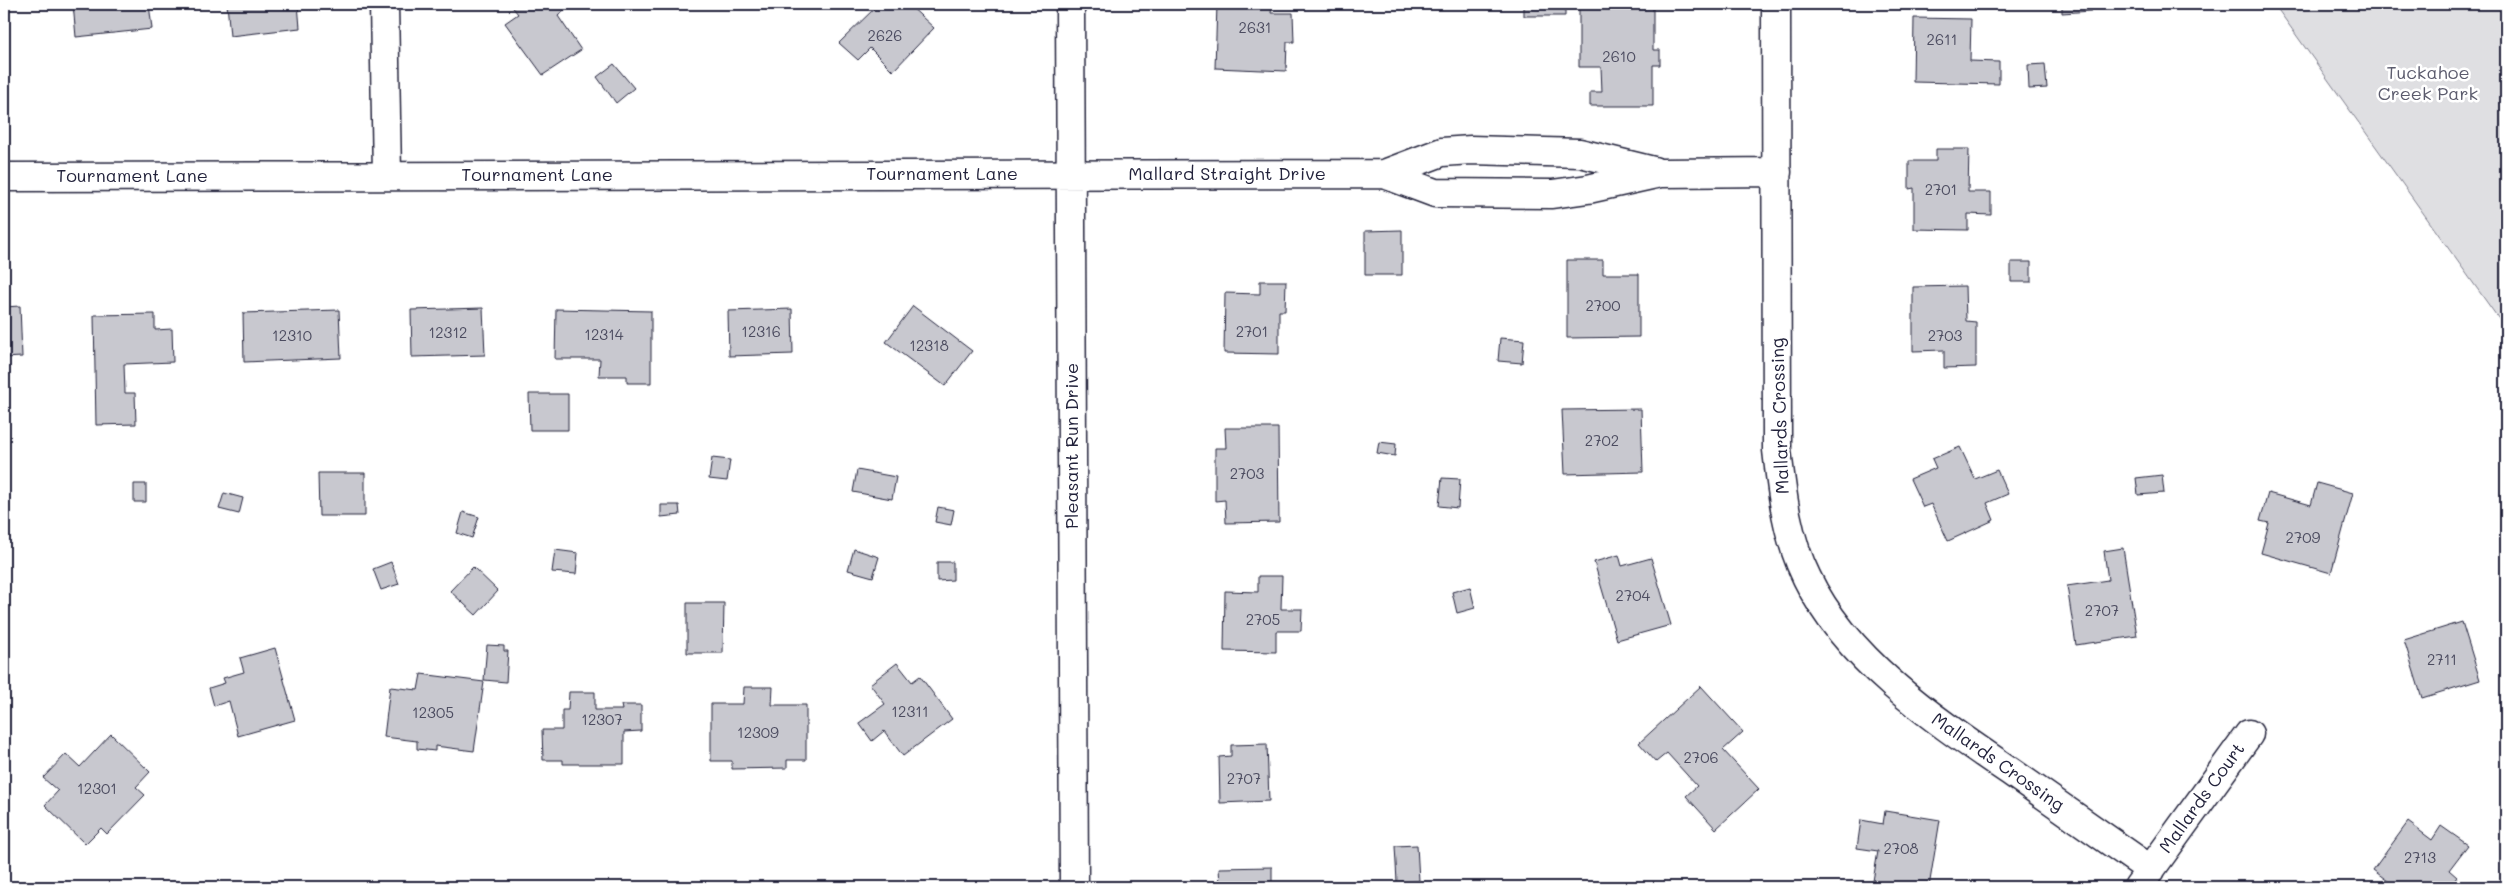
<svg xmlns="http://www.w3.org/2000/svg" width="2510" height="891" font-family="Mali,sans-serif">
  <rect width="100%" height="100%" fill="#fff"/>
  <filter id="ink" filterUnits="userSpaceOnUse"><feTurbulence type="fractalNoise" baseFrequency=".02" numOctaves="2"/><feDisplacementMap in="SourceGraphic" scale="10" xChannelSelector="R" yChannelSelector="G"/><feConvolveMatrix kernelMatrix="1 2 1 2 8 2 1 2 1" color-interpolation-filters="sRGB"/></filter>
  <g filter="url(#ink)">
    <path fill="#dfdfe2" stroke="#80808e" d="M2274,4H2506V329Z"/>
    <path fill="#c8c8cf" stroke="#22223b" d="M73,4H149L152,29L76,37Z
      M227,4H298L300,28L230,36Z
      M510,4H571L558,16L581,50L543,75L505,23L518,14Z
      M879,4H908L934,28L893,71L870,48L858,60L839,43Z
      M1217,4L1272,6L1271,13H1293L1294,42H1287L1286,71L1215,68Z
      M1524,4H1565V16H1524Z
      M2062,4H2090L2091,11L2062,13Z
      M1653,7V50H1660V65H1653V106H1590V92H1602L1601,67H1579V8Z
      M1914,18L1971,19L1970,61L1999,62V84L1913,82Z
      M614,64L634,88L616,103L597,77Z
      M2045,64L2047,88L2029,89L2028,65Z
      M1936,149H1969L1968,192H1991V215L1968,214V230L1914,229V188L1909,189V161H1936Z
      M1402,230V275H1365V231Z
      M1567,260H1603V274H1639V337L1567,338Z
      M2011,262H2031V282H2011Z
      M1260,281H1286L1285,311H1279V354L1224,353L1225,293L1260,294Z
      M1965,286L1966,321L1976,322V367L1944,368V350L1913,351V287Z
      M20,306L22,357L4,358V307Z
      M913,306L972,351L945,386L886,342Z
      M483,308L485,355L412,357L411,310Z
      M556,309L651,311V383H627V376H599L600,359H555Z
      M792,309L793,354L729,356L728,311Z
      M339,310L341,358L244,362L243,313Z
      M155,314V330L172,329L173,362L124,364L125,393H135L136,424L96,425L94,315Z
      M1500,338L1524,340L1522,363L1498,361Z
      M529,394H568V430H530Z
      M1641,409L1643,472L1565,474L1562,410Z
      M1225,428H1278L1279,522L1226,523L1225,500L1215,501V448H1226Z
      M1379,442L1396,444L1395,456L1377,453Z
      M1960,447L1975,479L1997,470L2008,494L1987,503L1994,520L1948,541L1931,504L1923,507L1910,479L1936,468L1932,459Z
      M712,458L730,460L727,481L709,479Z
      M857,470L896,477L892,499L853,492Z
      M318,473H365V516H319Z
      M2162,475L2164,493L2138,495L2136,478Z
      M1442,478L1460,479L1458,508L1439,506Z
      M2317,483L2353,493L2331,573L2261,553L2269,523L2260,521L2268,493L2311,505Z
      M134,484H146V502H134Z
      M224,493L243,498L239,514L219,509Z
      M661,505H679L680,515L661,517Z
      M938,507L954,510L951,525L935,522Z
      M463,512L479,517L472,538L457,533Z
      M2123,548L2137,636L2076,645L2067,586L2108,580L2104,551Z
      M854,549L879,557L873,577L848,570Z
      M555,550L578,553L576,574L552,572Z
      M1619,555L1622,566L1651,558L1671,625L1617,640L1594,562Z
      M391,562L399,584L381,590L373,569Z
      M937,562H953V580L937,581Z
      M473,567L498,591L476,615L450,591Z
      M1258,576H1282L1281,609H1302L1301,631H1276V652L1224,651L1225,591L1258,592Z
      M1470,587L1475,608L1457,613L1452,592Z
      M687,603H724L723,653H687Z
      M2462,622L2480,680L2422,698L2404,640Z
      M487,645L504,646V651H508L506,682L484,680Z
      M275,648L295,720L238,736L229,701L214,706L209,688L225,683L223,678L244,672L240,658Z
      M897,663L912,682L920,676L952,719L903,756L884,731L872,741L859,723L885,704L870,684Z
      M421,674L484,682L474,751L435,746V751L417,749V741L384,737L390,687L418,690Z
      M1701,686L1743,732L1723,750L1759,789L1716,829L1686,796L1697,786L1667,753L1656,762L1639,743Z
      M744,687H773L772,705H806V760H787V768L732,769V761H711V704H743Z
      M569,692H595V710H622L621,705H641V731L624,732V764H563V760H543L542,730H562V710H568Z
      M111,734L150,772L136,787L145,795L107,834L101,828L85,844L45,805L58,791L43,778L66,754L80,767Z
      M1267,744L1269,801L1220,803L1219,757L1231,756V745Z
      M1885,811L1940,820L1929,887H1872L1878,851L1857,848L1861,820L1883,824Z
      M2408,822L2432,840L2441,826L2468,845L2449,870L2457,877L2450,887H2396L2373,870Z
      M1417,845L1419,881L1397,882L1395,846Z
      M1272,867V887H1207L1220,885L1219,868Z"/>
    <g fill="none" stroke-linecap="round" stroke-linejoin="round">
      <g stroke="#22223b" stroke-width="31">
        <path id="minor" d="M384,4L387,175
          M1070,4L1074,887
          M1776,4L1777,450C1782,494 1787,538 1807,578C1848,663 1938,722 2014,774C2059,806 2105,838 2151,870
          M1384,174L1442,152L1471,150L1580,153L1654,171
          M4,177L1384,174L1435,193L1552,194L1588,189L1660,173L1777,172
          M2138,887L2249,734"/>
      </g>
      <use href="#minor" stroke="#fff" stroke-width="28"/>
    </g>
  </g>
  <g text-anchor="middle" stroke-width="5" stroke-linejoin="round" paint-order="stroke">
    <g font-size="15" fill="#4c4c60">
      <text x="1255" y="33">2631</text>
      <text x="885" y="41">2626</text>
      <text x="1942" y="45">2611</text>
      <text x="1619" y="62">2610</text>
      <text x="1941" y="195">2701</text>
      <text x="1603" y="311">2700</text>
      <text x="761" y="337">12316</text>
      <text x="1252" y="337">2701</text>
      <text x="448" y="338">12312</text>
      <text x="604" y="340">12314</text>
      <text x="292" y="341">12310</text>
      <text x="1945" y="341">2703</text>
      <text x="929" y="351">12318</text>
      <text x="1602" y="446">2702</text>
      <text x="1247" y="479">2703</text>
      <text x="2303" y="543">2709</text>
      <text x="1633" y="601">2704</text>
      <text x="2102" y="616">2707</text>
      <text x="1263" y="625">2705</text>
      <text x="2442" y="665">2711</text>
      <text x="910" y="717">12311</text>
      <text x="433" y="718">12305</text>
      <text x="602" y="725">12307</text>
      <text x="758" y="738">12309</text>
      <text x="1701" y="763">2706</text>
      <text x="1244" y="784">2707</text>
      <text x="97" y="794">12301</text>
      <text x="1901" y="854">2708</text>
      <text x="2420" y="863">2713</text>
    </g>
    <g font-size="18" fill="#5b5b6d" stroke="#fff">
      <text x="2428" y="79">Tuckahoe<tspan x="2428" dy="21">Creek Park</tspan></text>
    </g>
    <g font-size="18" fill="#22223b" stroke="#fff">
      <text x="942" y="180">Tournament Lane</text>
      <text x="1227" y="180">Mallard Straight Drive</text>
      <text x="537" y="181">Tournament Lane</text>
      <text x="132" y="182">Tournament Lane</text>
      <text transform="translate(1780 416) rotate(-92)" y="6">Mallards Crossing</text>
      <text transform="translate(1072 446) rotate(-90)" y="6">Pleasant Run Drive</text>
      <text transform="translate(1998 762) rotate(35)" y="6">Mallards Crossing</text>
      <text transform="translate(2202 798) rotate(-54)" y="6">Mallards Court</text>
    </g>
  </g>
  <rect width="2510" height="891" fill="none" stroke="#fff" stroke-width="20"/>
  <rect x="10" y="10" width="2490" height="871" fill="none" stroke="#22223b" stroke-width="2" filter="url(#ink)"/>
</svg>
